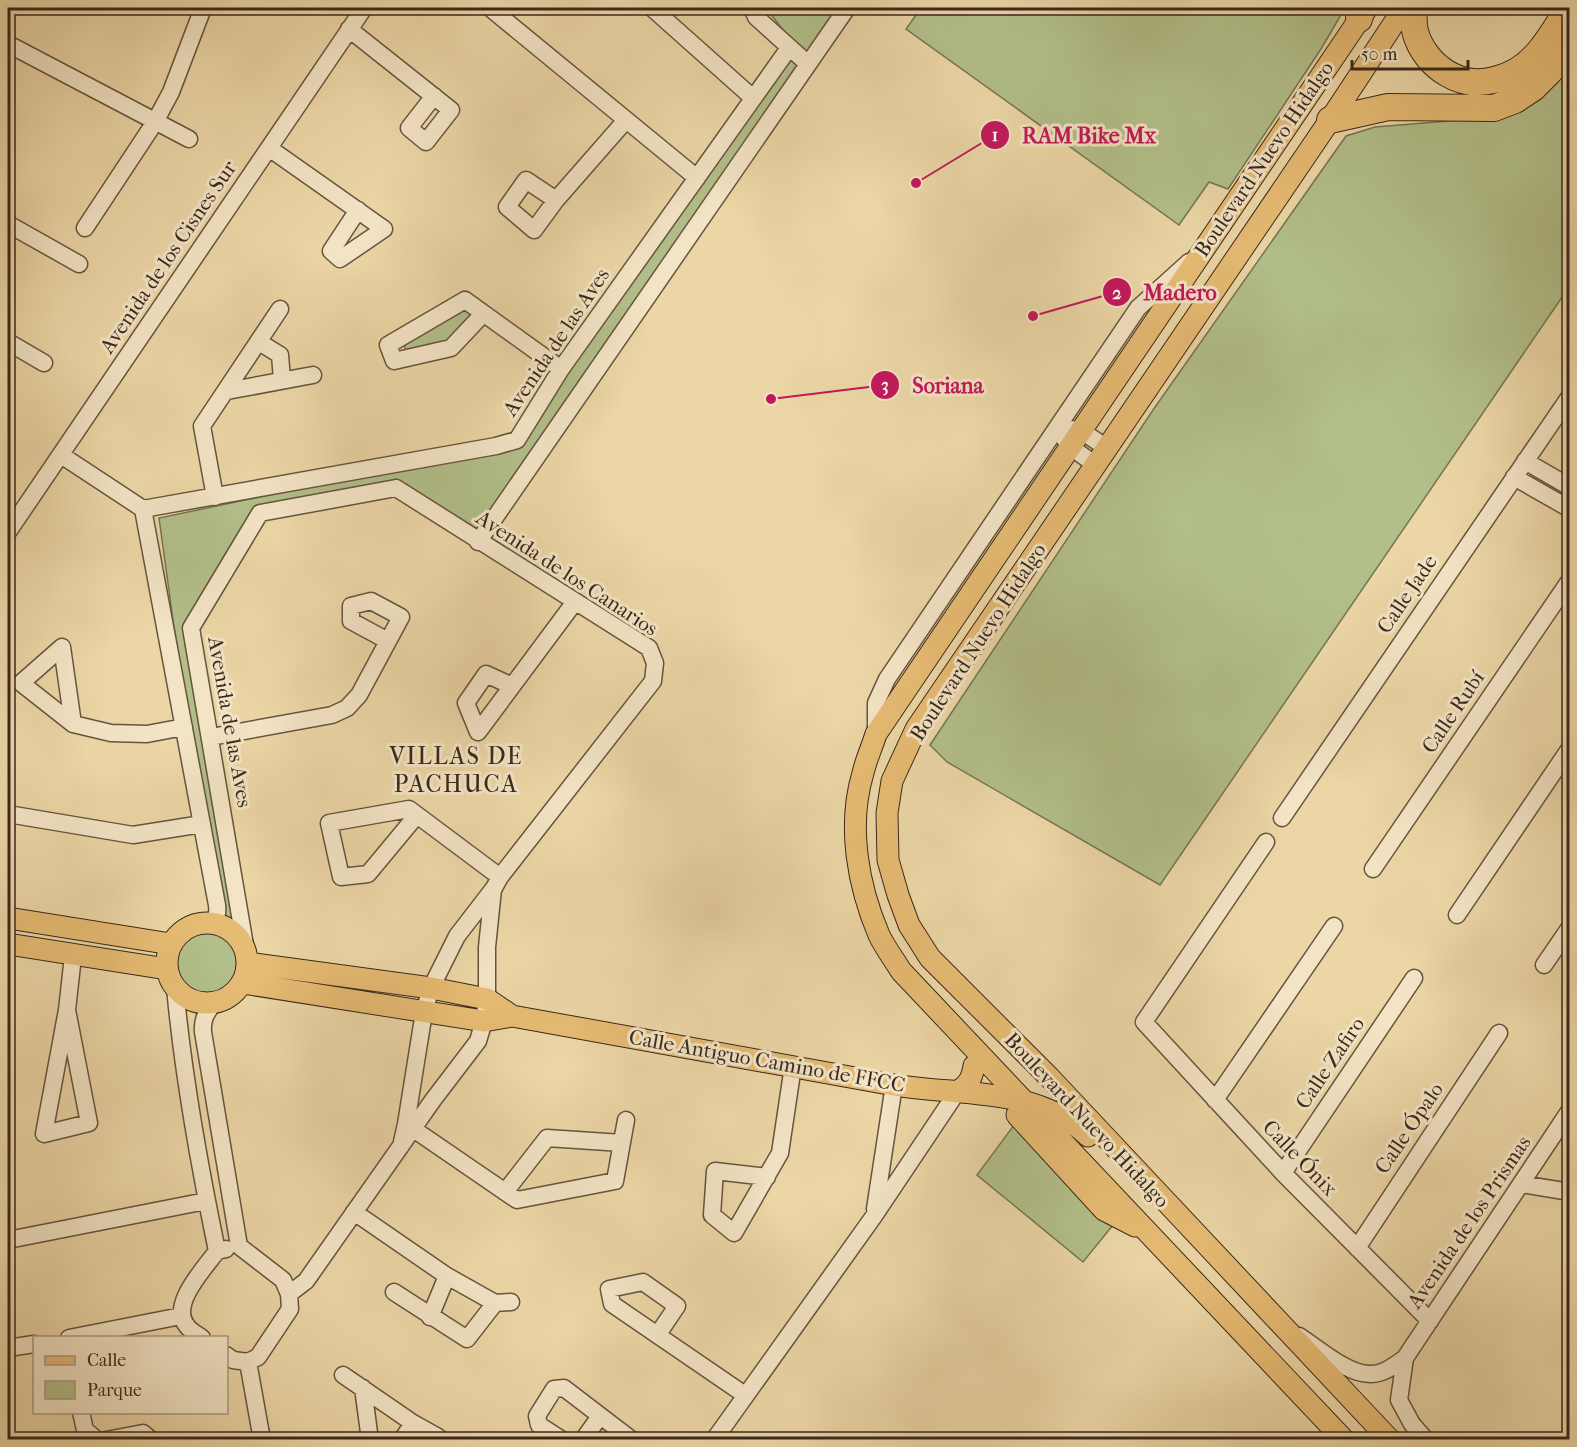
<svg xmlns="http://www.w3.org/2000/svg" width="1577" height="1447" font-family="'IM FELL French Canon',serif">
  <rect width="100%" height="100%" fill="#ecd6a6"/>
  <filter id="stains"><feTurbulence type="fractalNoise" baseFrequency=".00333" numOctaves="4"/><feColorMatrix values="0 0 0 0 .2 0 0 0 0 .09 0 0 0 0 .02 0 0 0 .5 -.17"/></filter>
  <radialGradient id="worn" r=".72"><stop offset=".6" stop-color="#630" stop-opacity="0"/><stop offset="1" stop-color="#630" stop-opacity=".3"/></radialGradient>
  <path fill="#b2bf8a" stroke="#767453" stroke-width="1.5" d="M766,8H839L477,534L399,485L267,509L187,626L244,962L240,976L229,988L214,996L191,993L176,981L171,957L177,943L197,926L224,928L174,627L159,518L515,444L794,44Z
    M921,8H1345L1321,49L1228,189L1209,182L1179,225L906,29Z
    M1569,56V287L1160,885L947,762L930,745L1153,410L1346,136L1375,127L1509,116Z
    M465,306L474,314L448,344L408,356L404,345Z
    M1023,1113L1126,1209L1083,1262L977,1175Z"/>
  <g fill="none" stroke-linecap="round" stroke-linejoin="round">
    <g stroke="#66543e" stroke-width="19">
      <path id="minor" d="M490,8L697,178
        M652,8L753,98
        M752,8L756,17L808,64
        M349,29L451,110L426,142L409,128L434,96
        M8,44L189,139
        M269,148L384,229L340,259L331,251L358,210
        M556,200L526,180L507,207L534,230L556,200L626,120
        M8,224L79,264
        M85,228L155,122L171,92L203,8
        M483,314L451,348L394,361L388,345L465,300L561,369
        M8,342L44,363
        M259,342L280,355L282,380
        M227,391L313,375
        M1070,429L1080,430L1107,448
        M1064,438L1069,446L1096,465
        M61,455L143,509L496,446L517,440L561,369L789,48
        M1525,461L1570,487
        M1514,477L1570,509
        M396,488L649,648L655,663L653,681L500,877L494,888L457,936L431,988L424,1012L406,1124L401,1146
        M215,497L202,426L280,309
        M143,509L217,905C218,913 217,918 210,923
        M8,532L364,8
        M478,542L847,8
        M73,724L62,647L21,683L73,724L111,733L147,734L184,727
        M478,732L574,603
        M478,732L466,703L486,674L512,686
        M876,734V703L887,679L1138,308L1189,262
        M211,737L332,715L347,708L359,695L401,617L371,601L351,606V621L388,641
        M8,814L133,835L202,824
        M417,815L368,874L341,877L329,823L409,809L500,877
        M1282,818L1570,396
        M1266,842L1144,1022L1283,1173L1430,1321
        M1373,869L1570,580
        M1457,915L1570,748
        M246,951L191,628L260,513L396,488
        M1544,965L1570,927
        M175,987C183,1076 199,1164 217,1251
        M213,1004C206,1013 202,1020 203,1032L239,1246
        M67,1010L89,1123L44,1134L67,1010L73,956
        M1215,1100L1334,926
        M406,1124L517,1200L615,1181L626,1120
        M1283,1173L1414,978
        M767,1177L715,1171L712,1215L734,1233L780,1153L793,1066
        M1521,1184L1570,1192
        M505,1192L547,1138L622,1143
        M875,1209L894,1085
        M354,1212L447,1276L495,1303L511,1302
        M8,1240L206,1201
        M1357,1248L1499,1033
        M394,1292L467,1339L495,1303
        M289,1294L306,1281L433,1100L478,1041L484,1021L487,999V947L493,889
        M430,1317L447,1276
        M658,1334L677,1306L643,1282L609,1289L612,1304L745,1395
        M1299,1336C1318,1348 1348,1375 1371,1374C1384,1374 1395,1365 1405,1358L1570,1110
        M69,1338L181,1316
        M202,1338C197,1334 190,1331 187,1326C169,1305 204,1269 217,1251L226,1249
        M8,1348L34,1344
        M226,1355L233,1360L248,1362L258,1357L290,1309L289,1294L283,1280L239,1246
        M1405,1358L1399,1400L1412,1424L1426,1440
        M248,1362L262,1440
        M343,1375L413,1423L438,1437
        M363,1388L370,1440
        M81,1412L85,1430L97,1440
        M106,1440L143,1433L151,1440
        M402,1440L413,1423
        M562,1440L539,1425L537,1416L554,1389L564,1388L632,1440
        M583,1440L600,1416
        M714,1440L874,1216L957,1092"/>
    </g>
    <g stroke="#39281c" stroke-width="23">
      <path id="major" d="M8,918L171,944
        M167 963a40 40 0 1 1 80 0a40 40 0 1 1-80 0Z
        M8,944L167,969
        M248,963L431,988L487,999L512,1016
        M243,983L484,1021L512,1016L894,1085C960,1096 1037,1086 1088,1136
        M957,1092C968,1085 972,1079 974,1066
        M1017,1115L1104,1210L1135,1226
        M1344,1440L901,971C894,959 885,948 879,935C858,886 847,826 863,773C866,760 872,747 876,734L1367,8
        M1390,1440L1050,1078L930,958L909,925L898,895L888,860L887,813L892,781L916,729L1330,120L1404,8"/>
    </g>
    <g stroke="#39281c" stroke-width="28">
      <path id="highway" d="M1415,8C1407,42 1438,79 1473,82C1488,83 1505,78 1517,71C1541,57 1554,30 1569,8
        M1359,19L1362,8
        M1330,120L1388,107L1494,108L1515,100L1533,88L1550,71L1570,41"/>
    </g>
    <use href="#minor" stroke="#f3e4c5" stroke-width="16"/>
    <use href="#major" stroke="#e6bb73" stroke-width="21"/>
    <use href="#highway" stroke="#e6bb73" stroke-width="26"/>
  </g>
  <g text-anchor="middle" stroke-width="6" stroke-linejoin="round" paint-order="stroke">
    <g font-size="21" fill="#39281c" stroke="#f3e4c5">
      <text transform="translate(1264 159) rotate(-56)" y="7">Boulevard Nuevo Hidalgo</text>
      <text transform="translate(168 257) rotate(-56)" y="7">Avenida de los Cisnes Sur</text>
      <text transform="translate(556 342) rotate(-56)" y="7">Avenida de las Aves</text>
      <text transform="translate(567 573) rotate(33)" y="7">Avenida de los Canarios</text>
      <text transform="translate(1407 594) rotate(-56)" y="7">Calle Jade</text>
      <text transform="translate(978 642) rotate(-57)" y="7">Boulevard Nuevo Hidalgo</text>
      <text transform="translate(1453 712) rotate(-56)" y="7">Calle Rubí</text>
      <text transform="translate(230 722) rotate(80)" y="7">Avenida de las Aves</text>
      <text transform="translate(767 1061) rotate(10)" y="7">Calle Antiguo Camino de FFCC</text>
      <text transform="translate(1330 1063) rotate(-56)" y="7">Calle Zafiro</text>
      <text transform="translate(1087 1120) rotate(47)" y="7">Boulevard Nuevo Hidalgo</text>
      <text transform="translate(1409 1128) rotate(-56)" y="7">Calle Ópalo</text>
      <text transform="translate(1300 1158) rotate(46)" y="7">Calle Ónix</text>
      <text transform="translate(1469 1222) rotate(-56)" y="7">Avenida de los Prismas</text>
    </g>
    <g font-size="24" letter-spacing="1.5" fill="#39281c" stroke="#f3e4c5">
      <text x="456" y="764">VILLAS DE<tspan x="456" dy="28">PACHUCA</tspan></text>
    </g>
  </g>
  <path fill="none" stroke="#c2185b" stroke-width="2" d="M916 183L995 135M1033 316L1117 292M771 399L885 385"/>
  <g fill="#c2185b" stroke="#f3e4c5" stroke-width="2">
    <circle cx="916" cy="183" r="6"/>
    <circle cx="1033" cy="316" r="6"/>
    <circle cx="771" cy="399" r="6"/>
    <circle cx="995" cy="135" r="15"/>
    <circle cx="1117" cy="292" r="15"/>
    <circle cx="885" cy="385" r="15"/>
  </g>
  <g font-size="18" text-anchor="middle" font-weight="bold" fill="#fff">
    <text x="995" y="141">1</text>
    <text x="1117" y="299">2</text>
    <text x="885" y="391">3</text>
  </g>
  <g font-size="22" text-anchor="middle" font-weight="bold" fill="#c2185b" stroke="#f3e4c5" stroke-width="6" stroke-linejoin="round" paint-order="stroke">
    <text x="1089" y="143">RAM Bike Mx</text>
    <text x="1180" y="300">Madero</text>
    <text x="948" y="393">Soriana</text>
  </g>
  <rect width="1577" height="1447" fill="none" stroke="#ecd6a6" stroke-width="30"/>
  <rect x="9" y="9" width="1559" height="1429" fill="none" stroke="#39281c" stroke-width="3"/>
  <rect x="15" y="15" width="1547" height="1417" fill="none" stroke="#39281c" stroke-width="1.5"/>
  <rect x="33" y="1336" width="195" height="78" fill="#f3e4c5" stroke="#a99981" stroke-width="1.5"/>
  <rect x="45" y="1356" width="30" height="9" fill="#e6bb73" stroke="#a99981" stroke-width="1.5"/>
  <text x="87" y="1366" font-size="18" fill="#39281c">Calle</text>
  <rect x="45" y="1381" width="30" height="18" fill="#b2bf8a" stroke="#a99981" stroke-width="1.5"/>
  <text x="87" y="1396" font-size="18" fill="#39281c">Parque</text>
  <path d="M1352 60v9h116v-9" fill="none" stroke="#39281c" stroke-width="3"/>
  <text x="1361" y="60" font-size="18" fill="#39281c" stroke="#f3e4c5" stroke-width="4.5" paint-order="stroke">50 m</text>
  <rect width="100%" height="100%" filter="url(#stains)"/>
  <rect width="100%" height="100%" fill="url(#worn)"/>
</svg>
